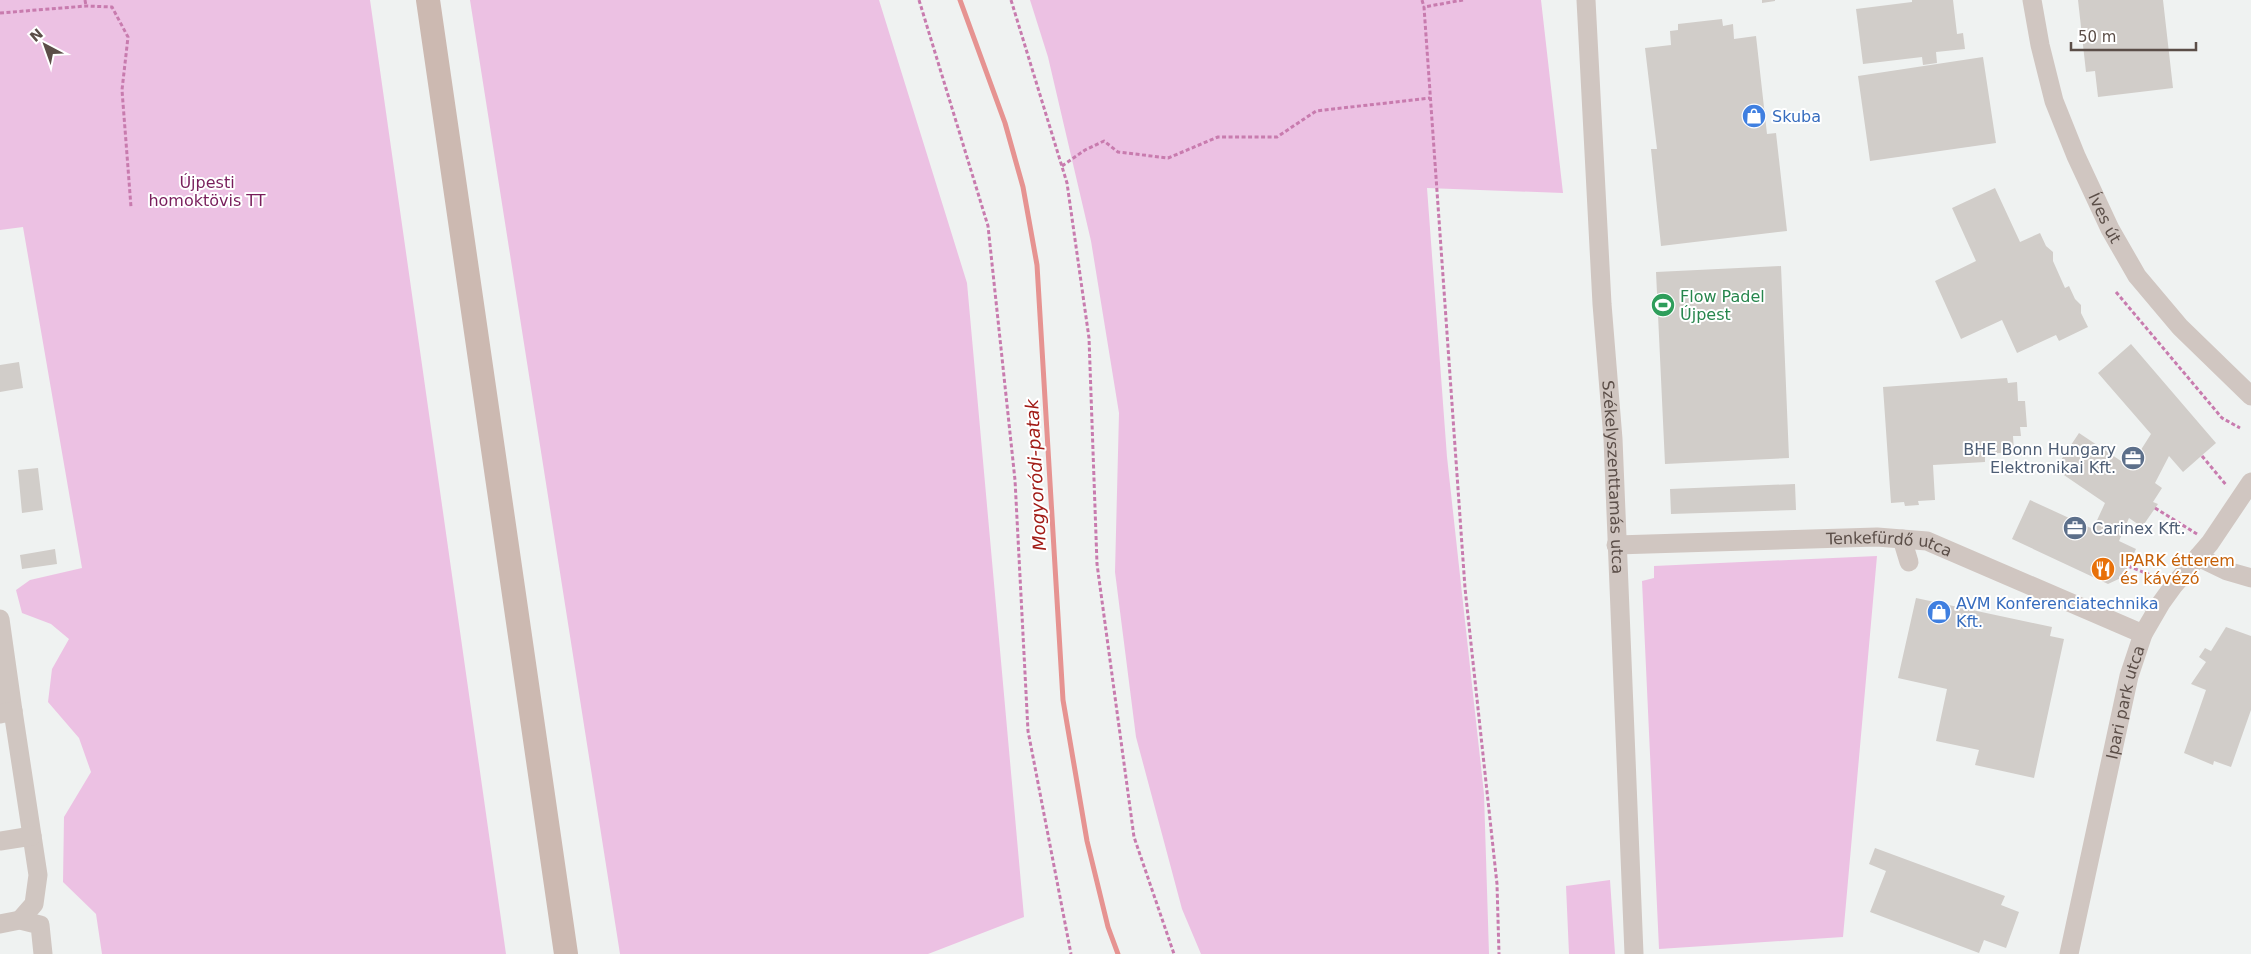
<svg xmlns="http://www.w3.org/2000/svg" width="2251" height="954" font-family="'DejaVu Sans',sans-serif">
  <rect width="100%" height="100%" fill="#eff2f1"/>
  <path fill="#ecc1e3" d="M0,0H370L506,954H102L96,914L63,882L64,817L91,772L79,738L48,702L52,669L69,639L51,624L22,613L16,590L30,580L82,568L23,227L0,230Z
    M470,0H879L967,283L1024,917L928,954H620Z
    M1030,0H1541L1563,193L1427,188L1447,457L1484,794L1489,954H1201L1182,909L1136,737L1115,572L1119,413L1091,241L1048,57Z
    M1877,556L1843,937L1659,949L1642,581L1654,578V566Z
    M1610,880L1615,954H1569L1566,886Z"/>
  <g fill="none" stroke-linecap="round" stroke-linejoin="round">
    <path stroke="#e69391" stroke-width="5" d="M960,0L1005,123L1023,187L1037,265L1063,700L1087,841L1108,927L1118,954"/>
  </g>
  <path fill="#d1cdc9" d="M1762,0H1775V1L1762,3Z
    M1912,0H1953L1957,34L1963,33L1965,49L1936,52L1937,63L1923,65L1922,57L1863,64L1856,9L1912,2Z
    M2078,0H2163L2173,88L2098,97L2095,71L2086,72Z
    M1722,19L1723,26L1733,24L1734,39L1756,36L1767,134L1776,133L1787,231L1661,246L1651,149H1657L1645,48L1671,45L1670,31L1678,30V24Z
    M1983,57L1996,143L1870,161L1858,76Z
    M1995,188L2020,242L2040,233L2046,246L2053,252V261L2065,288L2069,286L2075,299L2081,305V313L2088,327L2059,341L2056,335L2017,353L2002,320L1961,339L1935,281L1976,261L1952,208Z
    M1781,266L1789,458L1665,464L1656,272Z
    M2131,344L2216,443L2183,472L2169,456L2155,483L2162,488L2153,502L2158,504L2142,527L2129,518L2119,541L2136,549L2123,577L2108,584L2012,539L2030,500L2093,529L2105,503L2055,469L2079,433L2130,467L2151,434L2098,373Z
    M19,362L23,388L0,392V365Z
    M2007,378L2008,383L2017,382L2018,401H2025L2027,427H2020L2021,436H2013L2014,452L1985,454V462L1933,465L1935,500L1918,501L1919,505L1905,506L1904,502L1891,503L1883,387Z
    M38,468L43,510L22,513L18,470Z
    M1795,484L1796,510L1671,514L1670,489Z
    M55,549L57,564L22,569L20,555Z
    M1916,598L2052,627L2050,636L2064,639L2034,778L1975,765L1979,750L1936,741L1947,689L1898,678Z
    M2226,627L2251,636V710L2231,767L2214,761L2213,765L2184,753L2206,690L2191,684L2206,662L2199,657L2205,648L2211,651Z
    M1875,848L2005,896L2001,905L2019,912L2006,948L1984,940L1979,953L1870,912L1886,871L1869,864Z"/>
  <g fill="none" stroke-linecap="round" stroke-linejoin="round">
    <path stroke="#c87bae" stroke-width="3" stroke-dasharray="4 2.5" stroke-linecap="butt" d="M85,0L86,6
      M919,0L988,226L1015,480L1028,731L1071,954
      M1011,0L1067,183L1089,338L1097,564L1134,837L1174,954
      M1422,0L1424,7
      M1463,0L1424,7L1465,588L1497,884L1499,954
      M0,13L86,6L112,7L128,37L122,90L131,207
      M1062,166L1085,150L1104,141L1118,152L1168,158L1218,137H1277L1316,111L1430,98
      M2116,292L2222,418L2240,428
      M2202,456L2227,486
      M2155,508L2197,534
      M2128,566L2158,578"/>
    <g stroke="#d0c6c1" stroke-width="19">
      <path id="s1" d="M1586,0L1602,304L1613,439L1634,954"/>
      <path id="s2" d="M2032,0L2040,45L2054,101L2076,156L2110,229L2137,276L2180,327L2251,396"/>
      <path d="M1902,539L1909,562"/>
      <path id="s3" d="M1616,545L1877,537L1927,541L2143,634"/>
      <path d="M2198,557L2227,571L2251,578"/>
      <path d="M0,619L13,711L0,694"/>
      <path d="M0,714L13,711L38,875L34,904L20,920"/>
      <path d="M0,841L32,836"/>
      <path d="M0,924L20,920L40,925L43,954"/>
      <path id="s4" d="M2069,954L2129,676L2143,634L2161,603L2174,585L2210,543L2251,482"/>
    </g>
    <path stroke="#ccb9b1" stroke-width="24" d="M428,0L566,954"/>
  </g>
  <defs>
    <g id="shop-disc" transform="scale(1.25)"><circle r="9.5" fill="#3f7fe0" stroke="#fff"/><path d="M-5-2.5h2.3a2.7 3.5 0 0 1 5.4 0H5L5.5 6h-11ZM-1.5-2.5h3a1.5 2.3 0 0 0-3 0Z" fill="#fff"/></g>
    <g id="stadium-disc" transform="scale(1.25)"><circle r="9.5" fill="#2e9e5b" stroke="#fff"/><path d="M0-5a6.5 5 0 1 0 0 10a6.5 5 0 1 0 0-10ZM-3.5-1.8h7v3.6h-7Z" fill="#fff"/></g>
    <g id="office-disc" transform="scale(1.25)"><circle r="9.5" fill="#5c6f8a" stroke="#fff"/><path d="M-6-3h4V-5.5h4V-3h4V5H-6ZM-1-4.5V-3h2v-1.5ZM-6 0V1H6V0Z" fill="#fff"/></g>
    <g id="restaurant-disc" transform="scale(1.25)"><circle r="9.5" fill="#e8710a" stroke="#fff"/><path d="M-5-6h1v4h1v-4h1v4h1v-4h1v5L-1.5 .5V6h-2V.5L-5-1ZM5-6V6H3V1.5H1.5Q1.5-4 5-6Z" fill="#fff"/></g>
  </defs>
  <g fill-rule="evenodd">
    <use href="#shop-disc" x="1754" y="116"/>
    <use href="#stadium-disc" x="1663" y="305"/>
    <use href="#office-disc" x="2133" y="458"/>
    <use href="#office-disc" x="2075" y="528"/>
    <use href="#restaurant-disc" x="2103" y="569"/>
    <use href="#shop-disc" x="1939" y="612"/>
  </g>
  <g text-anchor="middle" stroke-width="4" stroke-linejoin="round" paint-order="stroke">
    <g font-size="16" fill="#366cbe" stroke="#fff" text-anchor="start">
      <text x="1772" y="122">Skuba</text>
      <text x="1956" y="609">AVM Konferenciatechnika<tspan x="1956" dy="18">Kft.</tspan></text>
    </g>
    <g font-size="16" fill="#781d5b" stroke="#fff">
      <text x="207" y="188">Újpesti<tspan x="207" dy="18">homoktövis TT</tspan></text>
    </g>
    <g font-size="16" fill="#5b4e48" stroke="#fff">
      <text dy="6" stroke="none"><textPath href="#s2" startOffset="231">Íves út</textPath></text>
      <text dy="6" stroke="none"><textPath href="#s1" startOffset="478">Székelyszenttamás utca</textPath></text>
      <text dy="6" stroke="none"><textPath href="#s3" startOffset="274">Tenkefürdő utca</textPath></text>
      <text dy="6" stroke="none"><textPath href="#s4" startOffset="258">Ipari park utca</textPath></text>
    </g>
    <g font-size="16" fill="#27864d" stroke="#fff" text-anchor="start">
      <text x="1680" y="302">Flow Padel<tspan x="1680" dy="18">Újpest</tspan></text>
    </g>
    <g font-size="16" fill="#4e5e75" stroke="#fff" text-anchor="end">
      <text x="2116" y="455">BHE Bonn Hungary<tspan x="2116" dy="18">Elektronikai Kft.</tspan></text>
      <text x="2092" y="534" text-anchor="start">Carinex Kft.</text>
    </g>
    <g font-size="16" fill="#c56008" stroke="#fff" text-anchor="start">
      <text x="2120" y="566">IPARK étterem<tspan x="2120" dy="18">és kávézó</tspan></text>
    </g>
    <g font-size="18" font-style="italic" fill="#a11b16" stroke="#fff">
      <text transform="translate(1036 475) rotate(-93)" y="6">Mogyoródi-patak</text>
    </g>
  </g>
  <g transform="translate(45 45) rotate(319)" stroke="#ffffff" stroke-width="4" paint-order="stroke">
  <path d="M0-4L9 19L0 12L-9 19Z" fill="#5b4e48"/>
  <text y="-8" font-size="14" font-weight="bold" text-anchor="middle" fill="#5b4e48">N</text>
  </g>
  <path d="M2071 42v8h125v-8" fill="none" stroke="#5b4e48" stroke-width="2.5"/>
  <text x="2078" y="42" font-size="15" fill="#5b4e48" stroke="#ffffff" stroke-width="4" paint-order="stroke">50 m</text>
</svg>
